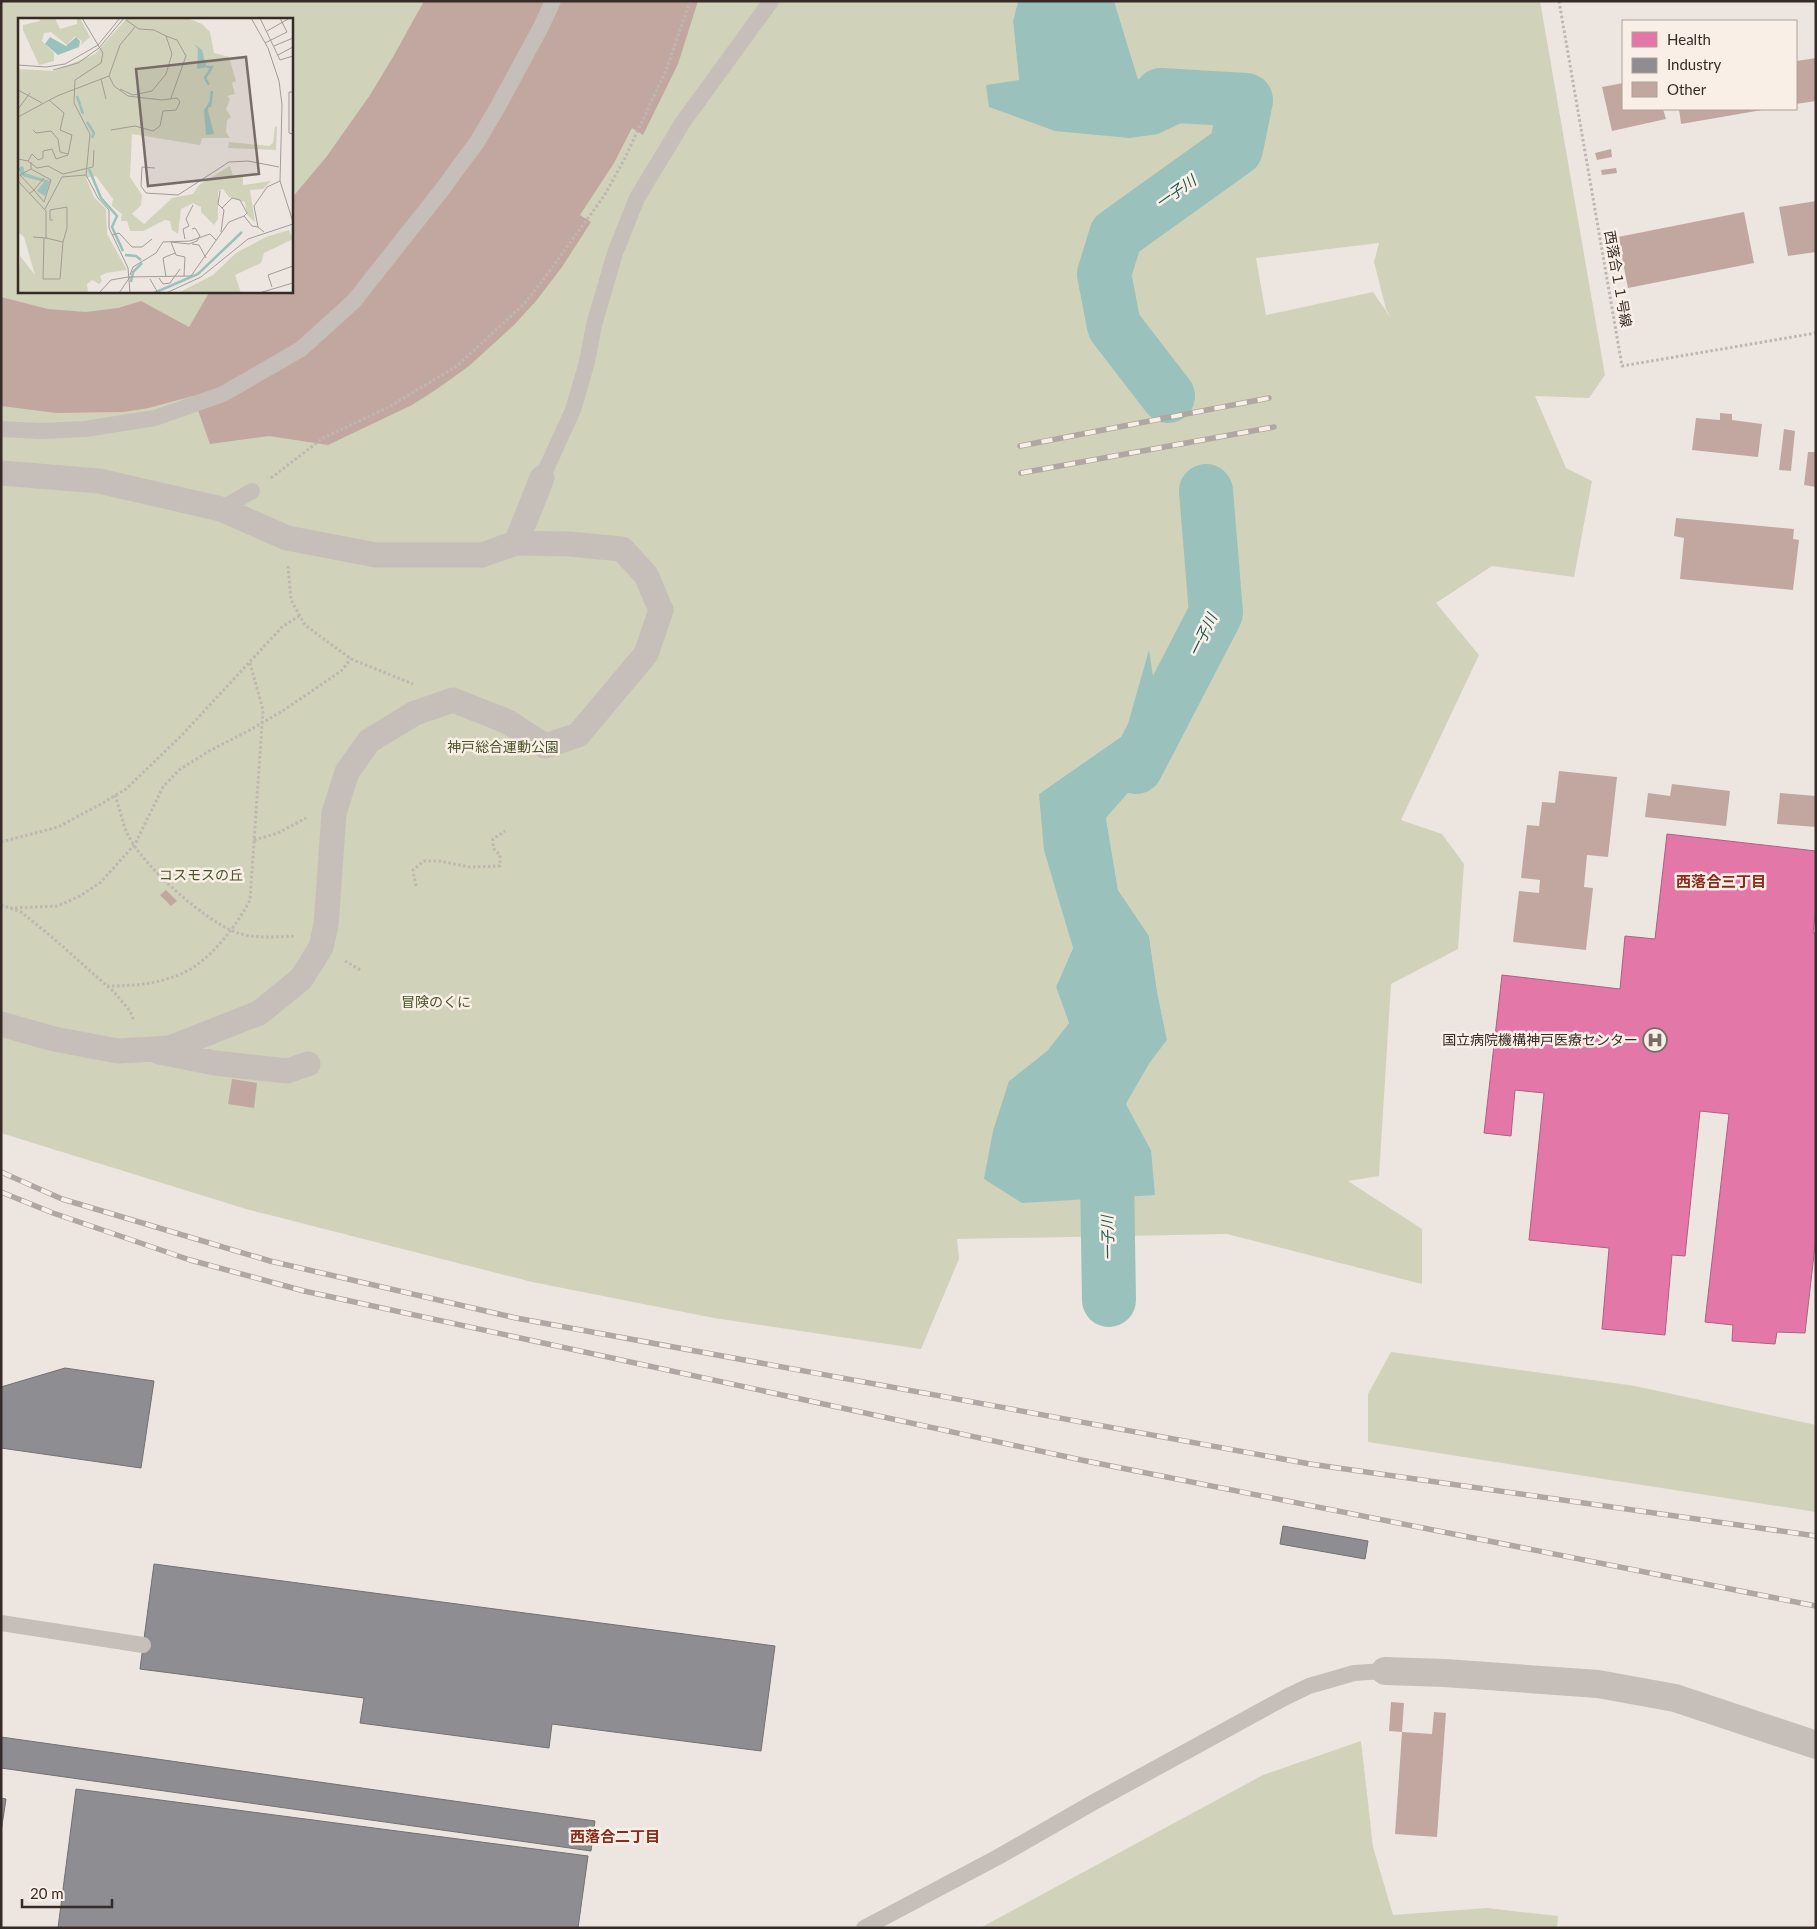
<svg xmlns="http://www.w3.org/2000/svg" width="1817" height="1929" font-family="Lato,'Noto Sans JP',sans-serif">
  <rect width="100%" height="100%" fill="#ede6e0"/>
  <path fill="#d0d2ba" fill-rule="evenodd" d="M1,1H1018L1013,21L1019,80L1185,120L1200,114L1206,101L1225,105L1248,92L1218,87L1179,92L1138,79L1114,1H1540L1605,375L1589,398L1535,396L1566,468L1592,481L1574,577L1492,566L1436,603L1479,655L1401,820L1442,834L1464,864L1458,949L1391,984L1379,1176L1348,1181L1422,1229V1284L1227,1234L957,1239L959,1259L921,1349L714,1318L532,1282L246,1209L1,1133ZM19,19H291V291H19ZM1379,243L1374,262L1386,309L1391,318L1373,292L1266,315L1256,258ZM1149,652L1135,785L1106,818L1118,890L1149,936L1157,991L1167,1040L1149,1064L1126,1104L1151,1150L1009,1081L1047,1051L1069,1023L1056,987L1073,948L1061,901L1039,794L1125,734Z
    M1391,1352L1635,1386L1816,1425V1512L1368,1442V1394Z
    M1361,1741L1373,1847L1393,1915L1487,1908L1558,1916L1557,1928H980L1263,1775Z"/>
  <path fill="#9bc1bc" d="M1018,1H1114L1138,79L1179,92L1218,87L1249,92L1225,105L1206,101L1200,114L1158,134L1130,138L1055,131L989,107L986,85L1019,80L1013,21Z
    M1149,650L1162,736L1135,785L1106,818L1118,890L1149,936L1157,991L1167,1040L1149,1064L1126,1104L1151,1150L1155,1195L1022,1203L984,1179L993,1131L1009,1081L1047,1051L1069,1023L1056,987L1073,948L1044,850L1039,794L1125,734Z"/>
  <path fill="#e377a8" stroke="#af6081" d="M1667,834L1816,851V907L1813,933H1816V1237L1805,1333L1777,1332L1775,1344L1732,1341L1733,1325L1705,1322L1729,1114L1700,1111L1685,1256L1672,1255L1665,1335L1602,1329L1609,1248L1529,1240L1544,1093L1515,1090L1511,1136L1484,1133L1502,975L1620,989L1625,936L1655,939Z"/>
  <path fill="#8d8d92" stroke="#737072" d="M65,1368L154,1381L141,1468L1,1448V1387Z
    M1283,1526L1368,1541L1365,1559L1280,1544Z
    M154,1564L775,1646L761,1751L552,1724L549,1748L360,1723L364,1698L140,1669Z
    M1,1737L595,1821L591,1851L1,1768Z
    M76,1789L588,1856L578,1928H58Z
    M1,1798L6,1799L1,1832Z"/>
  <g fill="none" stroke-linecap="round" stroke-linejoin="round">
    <path stroke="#9bc1bc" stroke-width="54" d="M1161,95L1246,100L1236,149L1116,235L1104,274L1114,326L1168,396
      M1136,767L1216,613L1206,491
      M1107,1175L1109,1300"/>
  </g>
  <path fill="#c2a7a1" d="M424,1H698L678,64L643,135L632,128L614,163L580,215L591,222L562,267L536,301L514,325L469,366L437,389L412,405L328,445L269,436L210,444L193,396L149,408L123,412L56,413L1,406V297L48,309L86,312L118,308L141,301L189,327L210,291H291V199L327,156L370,95L393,57Z
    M1816,58V101L1796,104V61Z
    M1623,83V109H1663L1666,119L1612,131L1602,87Z
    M1679,109H1762V110L1681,124Z
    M1611,149L1612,157L1597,160L1595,153Z
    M1616,168L1617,173L1602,175L1601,170Z
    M1816,201V252L1788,256L1779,207Z
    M1744,212L1754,263L1628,288L1618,237Z
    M1720,413L1732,414V420L1762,424L1758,457L1692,450L1696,418L1720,420Z
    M1784,429L1795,431L1791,471L1779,470Z
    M1808,452H1816V487L1804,485Z
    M1676,518L1794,529L1793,539L1799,540L1793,590L1680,579L1684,538L1674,536Z
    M1559,771L1617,777L1608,857L1587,855L1584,887L1593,888L1586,950L1513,942L1519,891L1539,893L1540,880L1521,878L1527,825L1539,826L1542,802L1555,803Z
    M1672,784L1730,791L1726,826L1645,817L1648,793L1670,796Z
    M1780,793L1816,796V827L1777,824Z
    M166,890L177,901L171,906L160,895Z
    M232,1079L257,1083L254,1108L228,1104Z
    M1391,1702L1404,1703L1402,1732L1389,1731Z
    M1434,1712L1446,1713L1437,1837L1395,1834L1402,1732L1432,1734Z"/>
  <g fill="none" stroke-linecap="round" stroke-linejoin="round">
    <path stroke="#bfb6b1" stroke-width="3" stroke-dasharray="2.5 2.5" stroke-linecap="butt" d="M1559,1L1622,366L1816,333
      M271,478L323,438L387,408L457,366L524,304L543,280L604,196L625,158L667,68L690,1
      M288,566L291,600L305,625L351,659L413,684
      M115,795C120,808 122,823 128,835C143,866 203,919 235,932C253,939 277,937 296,936
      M254,840L278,833L306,818
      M1,842L58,827L99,805L126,789L182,735L282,627L299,616
      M416,886L413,870L424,861H439L470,867L500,866V855L493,848V839L505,831
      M1,905L21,912L53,938L114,992L130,1011L134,1021
      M10,908L58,906L80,896L101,882L135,844L163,787L179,770L209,751L250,730L284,710L341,671L351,659
      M345,961L362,971
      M107,986C133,986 159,984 183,973C210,961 237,925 250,900L263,710L250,663"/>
    <path stroke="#c6beb9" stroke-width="16" d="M1,429L42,431L85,429L155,418L223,394L301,349L354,301L441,191L477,142L496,110L541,27L553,1
      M542,478L573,410L587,362L594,325L615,253L637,198L683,122L771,1
      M221,509L252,491
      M1,1623L143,1645
      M864,1928L998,1857L1094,1802L1286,1697L1309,1686L1354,1673L1385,1671"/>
    <path stroke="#c6beb9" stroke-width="25" d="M1,473L99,481L221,509L287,538L376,555H482L516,543L569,544L622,549L646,575L661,610L646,654L578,735L545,746L508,722L453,700L415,713L369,741L347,772L334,813L326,925L321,947L301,979L259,1013L170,1048L118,1051L54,1039L1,1024
      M516,543L542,478
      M159,1052L215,1063L287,1071L308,1064"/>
    <path stroke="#c6beb9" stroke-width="28" d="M1385,1671L1445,1673L1598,1684L1675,1698L1816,1745"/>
    <g stroke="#aea7a3" stroke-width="5.5">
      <path id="rail" d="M1020,446L1269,398
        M1021,473L1274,427
        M1,1172L62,1199L270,1261L516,1318L1310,1464L1816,1536
        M1,1192L53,1213L190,1260L304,1291L1086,1461L1816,1606"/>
    </g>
    <use href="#rail" stroke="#faefe7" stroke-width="4" stroke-dasharray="11" stroke-linecap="butt"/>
  </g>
  <defs>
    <g id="hospital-ring" transform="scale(1.25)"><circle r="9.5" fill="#faefe7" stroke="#776c68" stroke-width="1.5"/><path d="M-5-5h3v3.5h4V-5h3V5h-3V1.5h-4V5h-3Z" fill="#776c68"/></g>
  </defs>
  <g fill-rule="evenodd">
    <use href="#hospital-ring" x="1655" y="1040"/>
  </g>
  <g text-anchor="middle" stroke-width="5" stroke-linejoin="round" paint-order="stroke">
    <g font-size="14" fill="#372b27" stroke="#faefe7">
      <text transform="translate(1618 279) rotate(80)" y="5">西落合１１号線</text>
    </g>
    <g font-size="14" fill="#4a562a" stroke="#faefe7">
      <text x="503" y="752">神戸総合運動公園</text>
      <text x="201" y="880">コスモスの丘</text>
      <text x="436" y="1007">冒険のくに</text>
    </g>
    <g font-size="14" fill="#372b27" stroke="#faefe7" text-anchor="end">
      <text x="1638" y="1045">国立病院機構神戸医療センター</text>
    </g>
    <g font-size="15" font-style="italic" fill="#1b5a58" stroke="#faefe7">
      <text transform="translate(1176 192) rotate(-35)" y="5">一子川</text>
      <text transform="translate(1203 635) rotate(-64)" y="5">一子川</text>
      <text transform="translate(1108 1238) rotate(-91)" y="5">一子川</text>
    </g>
    <g font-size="15" font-weight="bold" fill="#892c1d" stroke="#faefe7">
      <text x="1721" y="887">西落合三丁目</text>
      <text x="615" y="1842">西落合二丁目</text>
    </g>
  </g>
  <g transform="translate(18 18)">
    <rect width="275" height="275" fill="#ede6e0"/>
    <path d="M21,0H37L42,11L59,6V0H62L72,19L63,27L64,23L57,18L49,27L33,14L26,15L24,23L36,35V43L21,47L5,12V7L22,3ZM109,0H169L184,6L192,14L196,35L211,39L218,63L214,65L217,76L209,78L212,81L208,91L213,99L209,102L208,114L212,120H184L182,127L114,116L112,159L124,177L123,187L114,196L126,206L154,180L175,176L181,167L212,148L215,158L225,157V167L253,163L245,171L232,172L237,204L229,197L227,184L211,179L205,171L200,173V201L196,207L183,194V189L175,185L163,191L160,216L154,212L152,203L147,202L125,213H112L109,203H103L104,196L94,188L95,181L78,158L68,160L76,179L88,191L89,216L109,252L88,255L82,258L84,263L81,266L74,262L69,266L70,275H0L2,238L17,257L6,219L0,214V51L36,53L77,36ZM257,108L259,109L258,132L210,130L211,124L251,128L255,125ZM271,212L275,221L246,235L243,245L217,257L223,275H160L195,257L218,235L248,219Z" fill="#d0d2ba"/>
    <path d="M32,19L48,28L58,19L62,23L61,29L40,37L27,26ZM176,26L184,32L188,48H194L179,51L180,31ZM192,83L190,93L196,116L188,117L186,92ZM5,148L7,155L32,163L27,178L19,173L26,164L4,158L0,150Z" fill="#9bc1bc"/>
    <path fill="none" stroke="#9bc1bc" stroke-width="2.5" d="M189,49H194L187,60L191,67M59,78L65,96M192,89L194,73M69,104L76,115L74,120M71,151L83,180L99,198L94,209L105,233M107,237L118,238L123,242M113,264L115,254L124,245M136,275L180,256L224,214"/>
    <path fill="none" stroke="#a49b96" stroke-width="1" d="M64,0L80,27L102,0M233,0L250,30L261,63L264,87L262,163L275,204M242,0L262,42L275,38M249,13L272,0M148,18L159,22L168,38L153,80M247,25L269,14L262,0M256,28L275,20M81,30L106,0M260,37L275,29M0,47L28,49L47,46L80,27L85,35L83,45L57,62L56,85L72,116L68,157L80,180L91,192V210L110,250L112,275M35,52L60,45L81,30M91,58L102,27L117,9M83,61L88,81M102,71L115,77L134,73L148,56L154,36L148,18L136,12L121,11L108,2M0,72L24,85M275,74H271V115L275,116M0,91L12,75M0,99L39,78L91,58L96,68L110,78L144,82L159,80L162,84L158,92L145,93L142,108L135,113L117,108L93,112M15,112L18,115L33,113L40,121L42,134L50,136M0,141L10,143L19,150L30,148L45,156L75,149L76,132M10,143L14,136L20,142L25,140V133L34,131L38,141L50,137L54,117L42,112L46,95L31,82M137,150L124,149L123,168L128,175L160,177L211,144L230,143L261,149M13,151L33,162L26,184L16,172L26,160M0,163L28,193V220L15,219M202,173L200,186L206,192L203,214M11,176L16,172L2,157L13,151V144M204,190L214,180L222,182L229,195L226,198M27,191L44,159L68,157M226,198L234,208L240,209M35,202H32V192L49,189V210L45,224M246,214L240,209L236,188L249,169L262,163M94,217L101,215L114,229H124L134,221M26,220L25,261H42L45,224L28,220M167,221L165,211L171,208L168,201L175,187M153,224L171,226L179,223L182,218L177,210L174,211M153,224L158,237L167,239L166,258M174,226L181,227L188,240M112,257L115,249L138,235L145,224L172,223L192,216L198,222M148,259L145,240L157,235M141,260L145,266L152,265L162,251M132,261L140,275M254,269L250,257L275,248M81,275L93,262L110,259L173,258L211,204L226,198M101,275L112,259M148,275L183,259L230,221L275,206M241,275L275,265"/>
    <path fill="#776c68" fill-opacity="0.15" stroke="#776c68" stroke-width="2.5" d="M228,39L241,156L130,168L118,51Z"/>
    <rect width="275" height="275" fill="none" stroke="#372b27" stroke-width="2.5"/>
  </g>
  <rect width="1817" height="1929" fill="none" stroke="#372b27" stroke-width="5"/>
  <rect x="1622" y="20" width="175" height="90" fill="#faefe7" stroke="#aca19a"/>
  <rect x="1632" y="32" width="25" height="15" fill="#e377a8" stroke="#aca19a"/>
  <text x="1667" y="45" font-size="15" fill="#372b27">Health</text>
  <rect x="1632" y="58" width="25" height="15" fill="#8d8d92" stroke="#aca19a"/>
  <text x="1667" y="70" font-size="15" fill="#372b27">Industry</text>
  <rect x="1632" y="82" width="25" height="15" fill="#c2a7a1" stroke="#aca19a"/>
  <text x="1667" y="95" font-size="15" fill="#372b27">Other</text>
  <path d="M22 1899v8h90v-8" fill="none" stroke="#372b27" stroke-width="2.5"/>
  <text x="30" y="1899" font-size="15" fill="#372b27" stroke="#faefe7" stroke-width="4" paint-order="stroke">20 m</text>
</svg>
